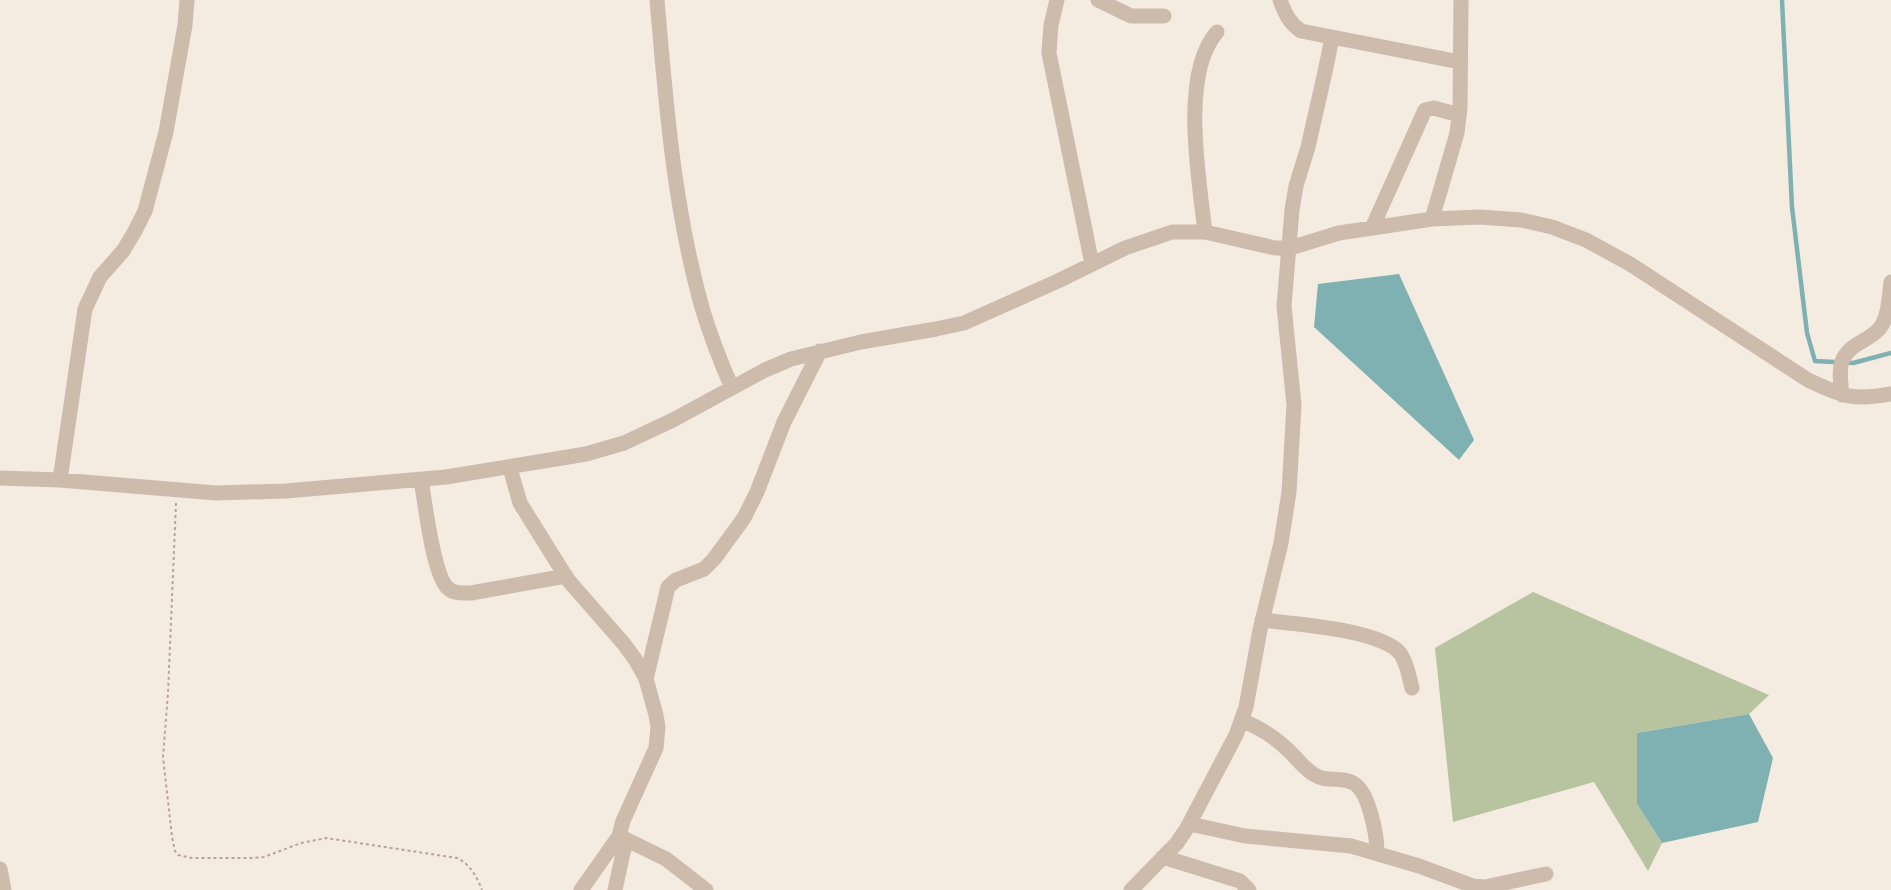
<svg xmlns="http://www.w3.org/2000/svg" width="1891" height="890" font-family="Roboto,sans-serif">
  <rect width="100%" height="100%" fill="#f4ebe1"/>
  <path fill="#b8c4a0" d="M1533,592L1769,695L1749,714L1637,733V804L1662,843L1648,871L1594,782L1453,822L1435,648Z"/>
  <path fill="#7fb0b2" d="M1399,274L1474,440L1459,460L1314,327L1318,284Z
    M1749,714L1773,758L1758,822L1662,843L1637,804V733Z"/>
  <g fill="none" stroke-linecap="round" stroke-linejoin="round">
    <path stroke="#7fb0b2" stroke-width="4.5" d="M1782,0L1792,207L1807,333L1815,361L1853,363L1891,353"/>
    <path stroke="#b9a596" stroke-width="2" stroke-dasharray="3 3" stroke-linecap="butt" d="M176,503L168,693L163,757L172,837L175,851L178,855L192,858H254L264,857L301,843L326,838L457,858C470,864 477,877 482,890"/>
    <path stroke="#cdbbac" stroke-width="15" d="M657,0C666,105 674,210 703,311C711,337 721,363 732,388
      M1057,0L1051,25L1049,53L1092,264
      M1098,0L1131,16H1164
      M1280,0C1285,13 1289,23 1301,31L1460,62
      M1432,219L1457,133L1460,108L1461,0
      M1372,228L1425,110L1434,108L1459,115
      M1205,232C1199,179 1180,74 1217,32
      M1842,395C1839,369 1837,355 1861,342C1868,338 1875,334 1880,328C1889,316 1889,296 1891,282
      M510,468L520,503L568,580L624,644L635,659L646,679L656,715L658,727L656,748L623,821L619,836L581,890
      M0,478L60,480L216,493L286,491L446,477L586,454L624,443L673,420L765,370L791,359L861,342L936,329L964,323L1058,281L1125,248L1172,232H1205L1275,248H1290L1339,233L1432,219L1480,217L1521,220L1552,227L1586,240L1630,264L1808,380C1843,396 1852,401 1891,394
      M60,480L85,309L100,277L123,251L135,231L145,211L166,132L185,25L187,0
      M421,480C425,501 433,578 449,589C455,594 463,593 471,593L566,576
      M1262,620C1294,624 1379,629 1400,653C1407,662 1409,677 1412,688
      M646,679L668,587L676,580L704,569L714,559L744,518L757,492L784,422L820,351
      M1242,720C1259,728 1274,736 1288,750C1297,758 1304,769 1315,775C1326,782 1339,777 1351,782C1369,788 1377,836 1377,853
      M1190,824L1245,836L1351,846L1419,866L1473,886L1485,887L1546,874
      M619,836L666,859L706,890
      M1163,857L1240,881L1249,890
      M0,869L4,890
      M615,890L626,839
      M1131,890L1177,843L1187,828L1236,735L1246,707L1260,630L1281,543L1289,492L1294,405L1284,306L1292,210L1296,186L1308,147L1325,72L1332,38"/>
  </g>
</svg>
